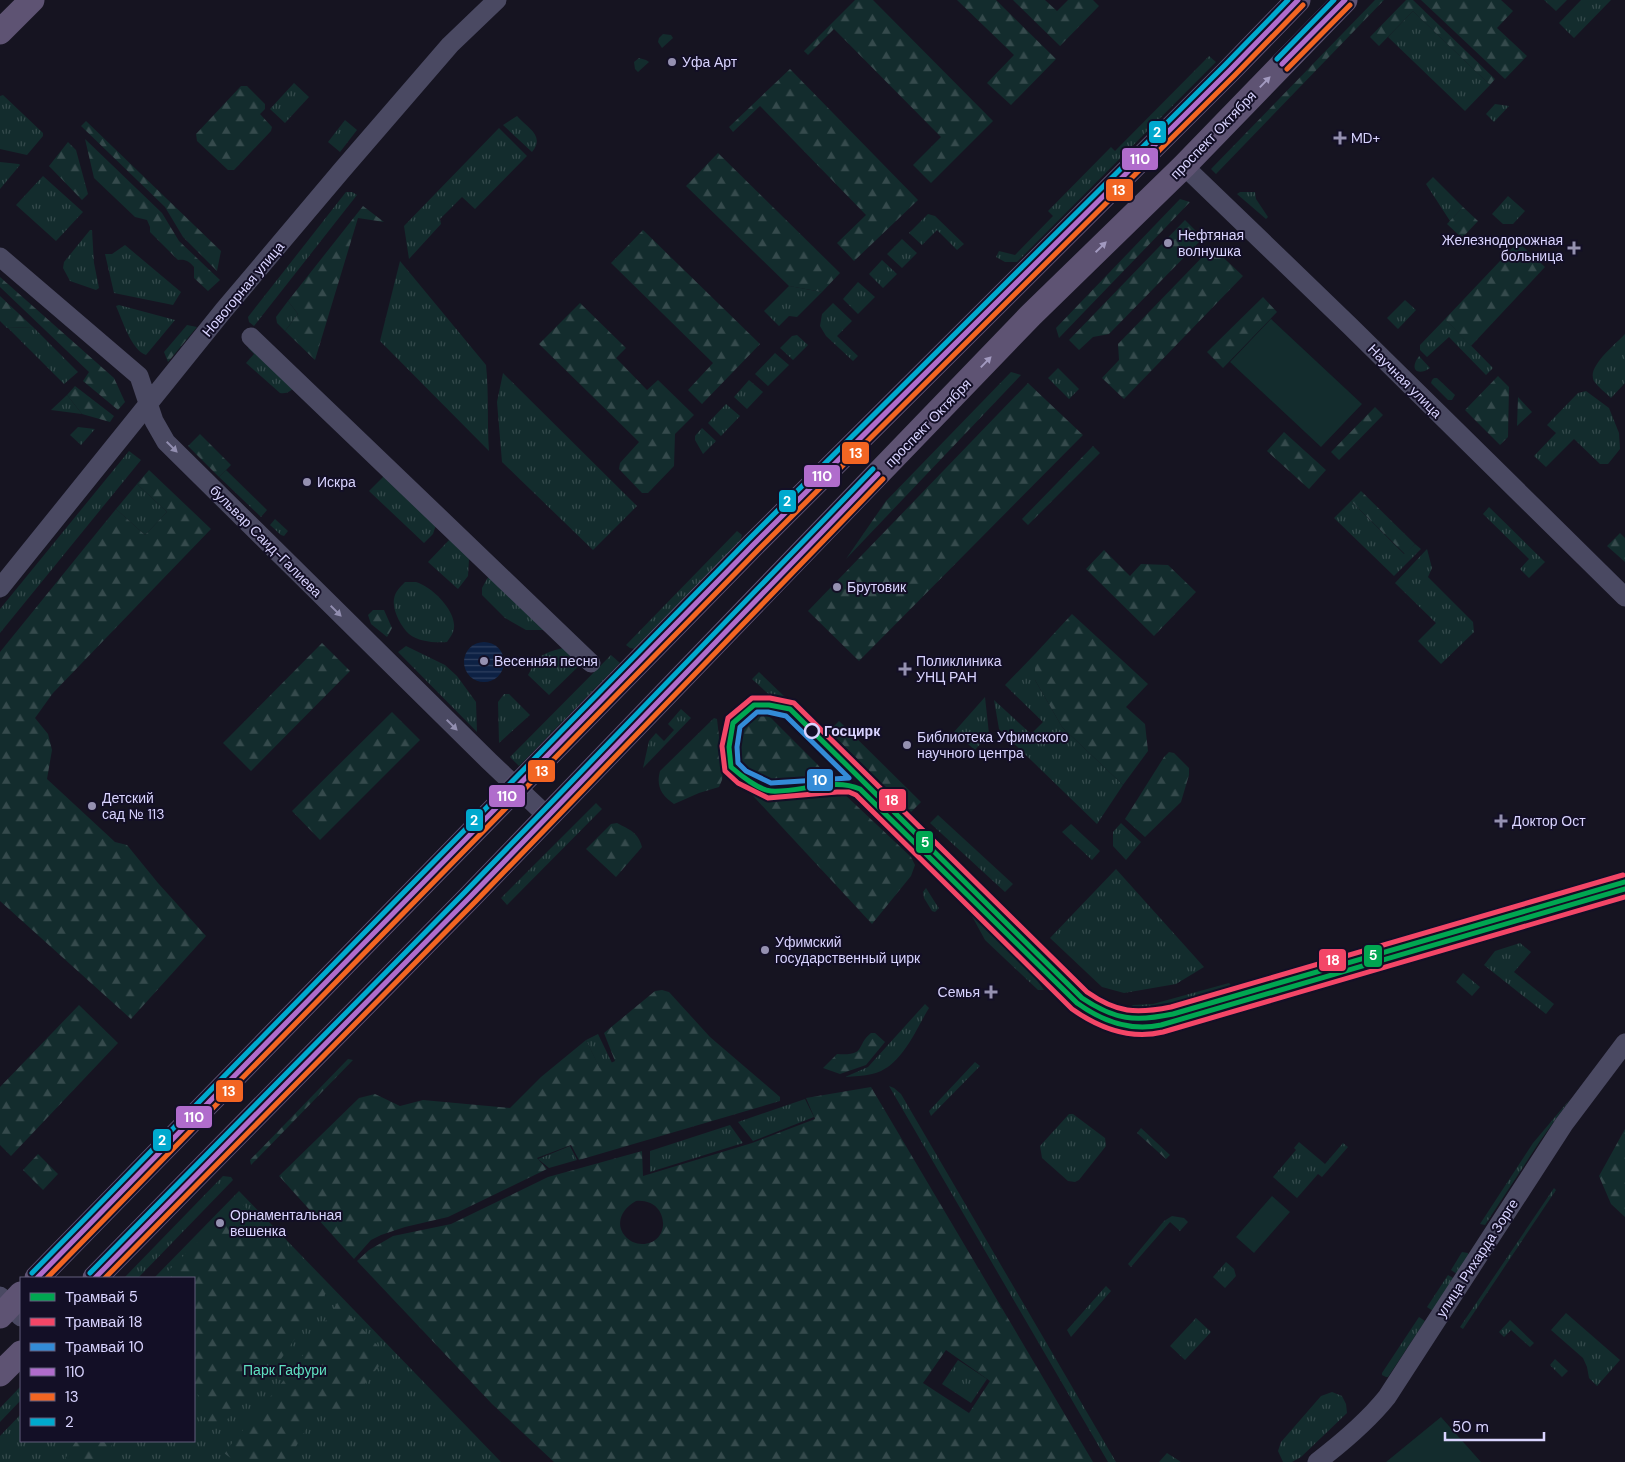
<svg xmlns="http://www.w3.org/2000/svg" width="1625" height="1462" font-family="'DM Sans',sans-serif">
  <defs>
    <pattern id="grass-tufts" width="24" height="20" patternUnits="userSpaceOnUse" patternTransform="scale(1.25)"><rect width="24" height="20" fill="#132c2d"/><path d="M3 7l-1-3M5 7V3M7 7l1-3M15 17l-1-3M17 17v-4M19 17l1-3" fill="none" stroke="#354a4c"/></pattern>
    <pattern id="forest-firs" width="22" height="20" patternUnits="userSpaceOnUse" patternTransform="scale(1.25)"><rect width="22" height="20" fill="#132c2d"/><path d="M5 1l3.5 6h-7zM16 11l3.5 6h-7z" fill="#354a4c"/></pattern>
    <pattern id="water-rules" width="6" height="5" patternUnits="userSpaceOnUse" patternTransform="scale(1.25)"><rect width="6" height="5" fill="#0d2144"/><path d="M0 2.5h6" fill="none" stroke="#304060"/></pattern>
  </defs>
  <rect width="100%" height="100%" fill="#161421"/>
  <path fill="url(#grass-tufts)" d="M1581,0H1611L1574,38L1559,23Z
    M1413,11L1490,85L1465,111L1388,37Z
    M663,34L671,35L673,38L662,48L658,42L659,38Z
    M1209,56L1216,62L1017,262H1005L996,257L999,251L1015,255L1053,216L1048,211L1111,147L1115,151Z
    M639,58L646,60L649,62L638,72L635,69L634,62Z
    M294,83L309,97L285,123L270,109Z
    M3,95L43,133V136L27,155L0,149V96Z
    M1495,104L1509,106L1494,122L1486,114Z
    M517,116C529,129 545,136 532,152L503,125Z
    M345,120L357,130L340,152L328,142Z
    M499,128L527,156L475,209L462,197L440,219L441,224L409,259L404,226Z
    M0,162L19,164L20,165L0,189Z
    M43,176L83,212L56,241L16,205Z
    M1433,177L1463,207L1450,221L1426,184Z
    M346,192H352L357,195L254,326L249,322L248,317Z
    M1240,192H1255L1256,199L1268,217L1266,219L1237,194Z
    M1508,196L1525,211L1513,224H1503L1492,214Z
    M928,214L935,216L964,244L957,250L937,230L922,245L909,233Z
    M90,230H92L94,263L99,288L96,290L70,281L63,268L64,262Z
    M902,239L917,253L902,268L887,254Z
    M125,245L181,292L173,305L114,293L105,254H112Z
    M882,260L897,274L883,288L869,274Z
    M400,261L486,365C489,393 487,422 489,451L380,341Z
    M858,282L875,297L858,314L843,299Z
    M789,286L822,292L797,317L789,316L779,326L764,311Z
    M1405,300L1416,310L1398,329L1387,318Z
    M288,301L298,314L285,331L277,323L276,317Z
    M833,303L852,321L837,336L858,356L853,361L826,336L820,326L822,314Z
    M119,305L175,320L146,355C131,350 122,319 116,306Z
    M1445,319L1493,368L1486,375L1449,337L1427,357L1420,350V345Z
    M33,327L78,372L64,384L8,328Z
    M1625,334V383L1611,398C1606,393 1598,387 1594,381C1586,367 1616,344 1625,334Z
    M797,335L808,345L793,360L780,348L792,336Z
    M251,345L296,385C291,391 288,394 280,393L246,363L254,354L248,348Z
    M775,353L789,365L768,386L755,374Z
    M1419,356L1430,368C1417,377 1409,369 1419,356Z
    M1058,368L1079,389L1069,399L1048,378Z
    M503,373L637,506L593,550L502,462L497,402Z
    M1434,378H1437L1455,395L1452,400H1448L1431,383L1432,380Z
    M749,380L763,392L747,409L734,397Z
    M1586,391L1609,408L1619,433L1620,449L1608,464H1600L1574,439L1546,467L1534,456L1556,433L1547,425L1578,393Z
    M67,395L82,414L51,410Z
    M726,404L740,416L721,436L708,423Z
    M78,427L95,429L81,445L70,435Z
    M702,428L716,441L703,454L695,440V436Z
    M129,451L141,460L0,633V609Z
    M226,470L267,510L261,517L219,477Z
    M388,472L436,525L433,534L424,543L369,491Z
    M137,484L167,512L145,535L116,509Z
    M1351,501L1404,554L1415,544L1421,549L1394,576L1334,518Z
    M1489,507L1545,562L1529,578L1520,569L1529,559L1483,514Z
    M275,519L288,531L284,536L281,535L270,525Z
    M737,531L742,535L740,541L635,649L630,648L626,645Z
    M450,539L466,549L469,559L468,576L458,589L428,562Z
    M1427,549L1432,568L1428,577L1473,622L1474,632L1441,664L1418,641L1436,623L1395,583Z
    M491,572L546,626L543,630H526L505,618L482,595V588Z
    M405,582C408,582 413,582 416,582C433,587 460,614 453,632C452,635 449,639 447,642C435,643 419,642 409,634C401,627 392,610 394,599C395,592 400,587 405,582Z
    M406,646L445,665L457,676L476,702L477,732L398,652Z
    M563,648L584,661L549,695L528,675C539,655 540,654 563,648Z
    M1035,654V680L1062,727L1123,785L1097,824L999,729L994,700L1031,734L1043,722L1005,685Z
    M611,655L620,663L519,766L510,757Z
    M759,672L786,698L776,701L752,679Z
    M504,694H509L530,715L499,743L498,702Z
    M985,697L989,734L975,750L954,732Z
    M681,709L691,718L643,768L649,741L656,733L664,741L674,730L668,724Z
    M799,715L802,716L817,730L819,729L885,791L872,786Z
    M596,803L602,809L507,905L501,898Z
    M938,815L1013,884L1005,892L930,823Z
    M1121,823L1141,842L1126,860L1113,846V832Z
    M1071,824L1100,851L1092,860L1062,832Z
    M1116,869L1204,967L1176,984L1124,993L1102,987L1050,938Z
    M1625,879V892L1449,944L1446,932Z
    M926,888L938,907L939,908L935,912L932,911L924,898L923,892Z
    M967,907L1030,970L1044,990H1038L985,940Z
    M1431,935L1435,950L1405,961L1408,956L1227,1011L1233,1000L1232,994L1155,1016L1123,1015L1125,1010L1133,1005L1153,1004L1229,983L1237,992Z
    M1520,943L1531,952L1514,972L1554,1004L1546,1014L1484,965L1495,951Z
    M1463,973L1480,987L1472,996L1456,982Z
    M925,1004L929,1008C915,1031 901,1068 872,1074C864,1076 854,1076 845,1077L868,1067Z
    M598,1034L612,1063L600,1069L586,1040Z
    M975,1062L980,1066L931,1116L929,1111Z
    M889,1086L894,1088L901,1094L1116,1462H1108Z
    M1571,1098L1540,1141L1485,1225L1480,1224L1533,1143Z
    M805,1099L814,1117L753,1141L738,1122Z
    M1069,1114H1073L1105,1138L1106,1146L1079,1180L1075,1182L1068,1181L1042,1158L1040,1146Z
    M730,1125L743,1143L650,1172V1151Z
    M1299,1142L1325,1164L1343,1143L1348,1147L1322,1177L1318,1174L1297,1198L1273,1177L1296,1150L1294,1148Z
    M570,1146L577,1160L549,1168L538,1159Z
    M223,1176L231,1177L233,1180L138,1278H124Z
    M1554,1188L1556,1190L1463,1329L1460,1327Z
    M239,1191L501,1462H0V1436L21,1414V1441H194V1278H154Z
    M1172,1216L1184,1218L1188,1222L1180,1231L1170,1222L1131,1267L1128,1264L1164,1221Z
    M1462,1252L1468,1253V1257L1457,1274L1451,1270Z
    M1226,1262L1234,1269L1236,1276L1225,1288L1213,1277Z
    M1448,1275L1455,1279L1433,1311L1427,1307Z
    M1106,1286L1111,1291L1071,1337L1067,1330Z
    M1566,1313L1620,1360L1597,1386L1589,1378L1587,1367L1583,1358L1551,1330Z
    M1419,1317L1425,1321L1388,1377H1386L1382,1375V1373Z
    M1196,1318L1211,1332L1185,1360L1170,1346Z
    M1510,1320L1534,1343L1530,1347L1511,1330L1504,1337L1499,1332Z
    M1555,1359L1568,1371L1562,1377L1550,1365Z
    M958,1360L987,1379L971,1403L942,1384Z
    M21,1386V1400L0,1422V1408Z
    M1332,1392L1342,1396L1346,1404L1347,1413L1301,1457L1292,1462H1283L1278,1451L1281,1442L1321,1396Z
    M1167,1453L1181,1462H1159Z"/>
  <path fill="url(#forest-firs)" fill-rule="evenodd" d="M855,0H873L993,121L931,183L913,165L941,137L834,29L808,55L804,51Z
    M957,0H996L1056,59L1011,105L987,83L1014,55Z
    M1013,0H1045L1057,11L1068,0H1093L1099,6L1060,46Z
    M1375,0H1384L1216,174L1211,169Z
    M1406,0H1413L1495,79L1490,85L1413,11L1379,46L1370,37Z
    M1421,0H1501L1513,11L1497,28L1527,56L1505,79Z
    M1544,0H1567L1556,11Z
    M790,69L918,200L854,261L837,243L866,215L760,106L733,132L729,127Z
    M241,86H247L265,104V109L260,114L272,127L271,131L234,170H228L197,141L196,134Z
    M86,121L221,251L217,271L183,237L165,207L81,126Z
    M85,139L162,213L179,241L220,280L208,291L194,278V267C189,261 185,259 178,260L150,232V227L147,220L135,217L94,178Z
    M68,142L76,150L88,194L82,200L49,166Z
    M718,153L840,273L822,292L789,286L686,186Z
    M1180,199L1190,202L1059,338L1056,328Z
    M363,206L384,222L358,218L315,360L285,331L298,314L288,301Z
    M1463,207L1478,221L1462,238L1447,224Z
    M1185,220L1203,238L1109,334L1093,337L1079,350L1069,340Z
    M643,230L760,344L702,404L688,390L713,363L611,263Z
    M1518,242L1545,267L1471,346L1445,319Z
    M1212,247L1243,276L1124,399L1102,378L1119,360L1118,344Z
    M0,277L114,378L125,402L118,410L83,381L89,372L0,287Z
    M0,296L33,327L7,328L0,321Z
    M1263,297L1277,312L1223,368L1207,352Z
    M580,303L626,348L616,358L647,390L658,380L694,415L675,434L674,466L648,493H642L619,469L620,463L639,442L539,344Z
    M187,325L197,327L168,362L164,352Z
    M1011,372L1021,375L846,559L886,501Z
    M1498,376L1509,387L1508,437L1500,445L1465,410Z
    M1028,383L1083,435L859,661L808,611Z
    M75,386L114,416L110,422L82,414L67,395Z
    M1518,397L1532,412L1517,426Z
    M1375,407L1383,415L1339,460L1331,452Z
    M1284,432L1326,470L1309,489L1267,451Z
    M200,434L231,465L219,477L188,446Z
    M1093,446L1100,453L1028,525L1022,519Z
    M149,470L211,529L53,693L35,718L48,734L52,750L47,779L115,842L127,845L158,883L206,936L131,1019L0,901V652L116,509L145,535L167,512L137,484Z
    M1361,491L1415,544L1405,554L1351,501Z
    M1620,533L1625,538V562L1607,546Z
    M1104,550L1130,576L1141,564L1168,565L1196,592L1154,636L1086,569Z
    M373,610H384L392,628L387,637L371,624L368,615Z
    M1072,614L1148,684L1126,707L1145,724L1148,751L1123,785L1062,727L1035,680V654Z
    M322,643L350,671L251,771L223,743Z
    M392,712L420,740L320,840L292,811Z
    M765,712L834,781L772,786L746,776L739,765L736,743L739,731L743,724L752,716Z
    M714,718L717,719L723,771L722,780L719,787L699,793L674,804C661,795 656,786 660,771Z
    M839,721L921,802L911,812L829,731Z
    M1169,752L1174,753L1189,768V775L1181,802L1145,837L1125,819L1164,757Z
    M739,780L772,796L840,790L911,857L915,865L911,876L872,924L755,798Z
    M617,823C630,830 638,832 642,847L616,877L586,849L611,824Z
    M1409,956L1405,961L1217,1020L1151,1038H1134L1095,1023V1019C1121,1028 1138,1032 1165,1028Z
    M662,990L669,992L710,1037L780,1097V1101L579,1160L571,1145L537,1158L547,1169L448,1217L405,1227L381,1235L371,1240L354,1259L279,1176L359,1098L375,1094L400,1106L423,1100L510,1108L541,1077L586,1040L600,1068L615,1061L604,1033L655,991Z
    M79,1005L118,1043L11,1156L0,1145V1087Z
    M871,1033H875L885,1042L866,1065L840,1074L823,1068L837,1054C867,1056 855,1046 871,1033Z
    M348,1059L353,1060L251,1165L250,1160Z
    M871,1087L1093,1462H554L492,1404L357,1261L369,1250L393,1236L451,1224L548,1177L642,1151L643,1176L752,1143L815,1119L806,1098ZM636,1201C670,1198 672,1244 642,1244C636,1244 629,1241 625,1236C614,1223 623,1208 636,1201ZM946,1350L990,1381L969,1413L923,1383Z
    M1141,1128L1170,1155L1166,1159L1137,1133Z
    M1625,1129V1217L1611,1204L1599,1176Z
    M38,1154L58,1174L43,1190L23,1170Z
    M239,1201L328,1290L281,1359L222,1425L208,1428L202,1398L194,1392V1278H161Z
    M338,1302L387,1356L340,1415L319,1407L294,1450L302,1459L301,1462H236L224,1453L297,1364Z
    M76,1441H114L103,1462H63Z"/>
  <path fill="#132c2d" d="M1271,319L1362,404L1321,447L1230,362Z
    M1272,1196L1290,1212L1254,1253L1236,1237Z
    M1441,1417L1481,1462H1386Z"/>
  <path fill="url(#water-rules)" d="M464 662a20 20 0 1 1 40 0a20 20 0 1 1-40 0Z"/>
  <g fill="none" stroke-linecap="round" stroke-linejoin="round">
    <path stroke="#4a4962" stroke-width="19" d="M1184,166L1350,326L1625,597
      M0,257L139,376L154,421L166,442L489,761L547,816
      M251,337L591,663
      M0,588L223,311L342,170L450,45L497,0
      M0,1296L21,1317
      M1317,1462C1343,1442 1367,1422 1387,1397L1564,1124L1625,1043"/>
    <path stroke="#5e5373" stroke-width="25" d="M0,32L32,0
      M37,1278L753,545L1230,70L1298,0
      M95,1278L470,897L1030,316L1184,166L1345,0
      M0,1316L21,1294
      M0,1374L21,1353"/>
    <path stroke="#43596b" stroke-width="1" d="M920,839L946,853L992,898L1009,926"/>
    <g stroke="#130f26" stroke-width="9">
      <path id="bus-1" d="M1282,64L1345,0
        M37,1278L753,545L1230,70L1298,0
        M95,1278L470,897L878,474"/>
    </g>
    <g stroke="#130f26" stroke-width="9">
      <path id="bus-2" d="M1287,69L1350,5
        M47,1278L758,550L1235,75L1303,5
        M105,1278L475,902L883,479"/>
    </g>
    <g stroke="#130f26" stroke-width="9">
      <path id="bus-3" d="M1277,59L1334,0
        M32,1273L748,540L1225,65L1288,0
        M90,1273L465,892L873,469"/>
    </g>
    <use href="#bus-1" stroke="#b06ccc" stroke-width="5"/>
    <use href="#bus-2" stroke="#f26522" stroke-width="5"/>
    <use href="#bus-3" stroke="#00a9ce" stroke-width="5"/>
    <g stroke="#130f26" stroke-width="9">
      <path id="tram-1" d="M1625,882L1173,1014C1135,1022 1115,1020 1082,998L790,709L769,705H754L733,723L729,747L731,767C740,775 759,790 771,791C799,793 833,777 860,789L1077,1003C1102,1021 1130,1032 1161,1025L1625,889"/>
    </g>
    <g stroke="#130f26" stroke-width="9">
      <path id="tram-2" d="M1623,875L1171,1007C1136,1014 1117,1013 1087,992L794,703L770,698H752L728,718L722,746L725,771L738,783L768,798L837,792H849L856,795L1072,1009C1099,1028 1130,1040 1163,1032L1625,897"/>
    </g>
    <g stroke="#130f26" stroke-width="9">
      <path id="tram-3" d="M757,712H768L786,716L849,778L771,783L746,771L738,763L737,747L740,727Z"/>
    </g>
    <use href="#tram-1" stroke="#00a651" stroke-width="5"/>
    <use href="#tram-2" stroke="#f34667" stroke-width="5"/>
    <use href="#tram-3" stroke="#338bd7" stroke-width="5"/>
  </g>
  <defs><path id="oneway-solid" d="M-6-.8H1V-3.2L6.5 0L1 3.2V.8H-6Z" transform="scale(1.25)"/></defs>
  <g fill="#a29ac0">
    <use href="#oneway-solid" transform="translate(1265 82) rotate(-46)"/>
    <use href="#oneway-solid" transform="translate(1101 247) rotate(-44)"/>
    <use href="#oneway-solid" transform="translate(986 362) rotate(-46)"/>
  </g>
  <g fill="#928eb0">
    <use href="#oneway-solid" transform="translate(172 447) rotate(45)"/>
    <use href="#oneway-solid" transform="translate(336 611) rotate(45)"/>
    <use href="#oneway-solid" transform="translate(452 725) rotate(45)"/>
  </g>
  <g fill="#9591b1" stroke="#130f26" stroke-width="2">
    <circle cx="672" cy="62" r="5"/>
    <path d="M1337.5 130.5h5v5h5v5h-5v5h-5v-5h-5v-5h5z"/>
    <circle cx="1168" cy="243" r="5"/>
    <path d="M1571.5 240.5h5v5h5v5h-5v5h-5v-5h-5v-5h5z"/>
    <circle cx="307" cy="482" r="5"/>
    <circle cx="837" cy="587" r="5"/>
    <circle cx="484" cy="661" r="5"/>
    <path d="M902.5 661.5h5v5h5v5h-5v5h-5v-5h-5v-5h5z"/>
    <circle cx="907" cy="745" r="5"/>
    <circle cx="92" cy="806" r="5"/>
    <path d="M1498.5 813.5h5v5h5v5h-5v5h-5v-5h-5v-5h5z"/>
    <circle cx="765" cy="950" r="5"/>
    <path d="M988.5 984.5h5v5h5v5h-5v5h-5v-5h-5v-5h5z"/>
    <circle cx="220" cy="1223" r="5"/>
  </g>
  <circle fill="#130f26" stroke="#d9d4ff" stroke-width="2.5" cx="812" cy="731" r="7"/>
  <g text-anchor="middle" stroke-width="4" stroke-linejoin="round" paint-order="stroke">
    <g font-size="14" fill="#d9d4ff" stroke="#130f26" text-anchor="start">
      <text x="682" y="67">Уфа Арт</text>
      <text x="1351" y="143">MD+</text>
      <text x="1178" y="240">Нефтяная<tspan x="1178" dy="16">волнушка</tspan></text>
      <text x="1563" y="245" text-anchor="end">Железнодорожная<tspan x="1563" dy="16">больница</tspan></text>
      <text x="317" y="487">Искра</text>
      <text x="847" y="592">Брутовик</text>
      <text x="494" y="666">Весенняя песня</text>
      <text x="916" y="666">Поликлиника<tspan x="916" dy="16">УНЦ РАН</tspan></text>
      <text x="917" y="742">Библиотека Уфимского<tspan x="917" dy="16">научного центра</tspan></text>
      <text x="102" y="803">Детский<tspan x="102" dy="16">сад № 113</tspan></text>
      <text x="1512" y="826">Доктор Ост</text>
      <text x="775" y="947">Уфимский<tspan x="775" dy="16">государственный цирк</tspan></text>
      <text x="980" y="997" text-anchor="end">Семья</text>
      <text x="230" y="1220">Орнаментальная<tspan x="230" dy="16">вешенка</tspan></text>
    </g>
    <g font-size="14" fill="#d9d4ff" stroke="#130f26">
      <text transform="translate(1213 135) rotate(-46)" y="5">проспект Октября</text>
      <text transform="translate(243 289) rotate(-50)" y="5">Новогорная улица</text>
      <text transform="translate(1405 381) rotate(45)" y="5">Научная улица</text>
      <text transform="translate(928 423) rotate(-46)" y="5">проспект Октября</text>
      <text transform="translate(266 541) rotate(45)" y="5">бульвар Саид-Галиева</text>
      <text transform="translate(1477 1258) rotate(-57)" y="5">улица Рихарда Зорге</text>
    </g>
    <g font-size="14" font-weight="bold" fill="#d9d4ff" stroke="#130f26" text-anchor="start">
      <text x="824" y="736">Госцирк</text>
    </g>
    <g font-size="14" fill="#5fe0c0" stroke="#130f26">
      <text x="285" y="1375">Парк Гафури</text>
    </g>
  </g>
  <g stroke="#130f26" stroke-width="2">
    <rect x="1148" y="120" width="19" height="24" rx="5" fill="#00a9ce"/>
    <rect x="1121" y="147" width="38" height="24" rx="5" fill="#b06ccc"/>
    <rect x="1105" y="178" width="29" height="24" rx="5" fill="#f26522"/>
    <rect x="841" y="441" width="29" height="24" rx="5" fill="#f26522"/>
    <rect x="803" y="464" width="38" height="24" rx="5" fill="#b06ccc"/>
    <rect x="778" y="489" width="19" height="24" rx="5" fill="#00a9ce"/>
    <rect x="527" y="759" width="29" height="24" rx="5" fill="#f26522"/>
    <rect x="806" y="768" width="28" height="24" rx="5" fill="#338bd7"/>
    <rect x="488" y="784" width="38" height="24" rx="5" fill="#b06ccc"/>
    <rect x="878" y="788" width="29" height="24" rx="5" fill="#f34667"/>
    <rect x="465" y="808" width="19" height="24" rx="5" fill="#00a9ce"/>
    <rect x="915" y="830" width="19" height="24" rx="5" fill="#00a651"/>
    <rect x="1363" y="944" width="20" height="24" rx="5" fill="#00a651"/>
    <rect x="1318" y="948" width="29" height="24" rx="5" fill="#f34667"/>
    <rect x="215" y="1079" width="29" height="24" rx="5" fill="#f26522"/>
    <rect x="175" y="1105" width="38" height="24" rx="5" fill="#b06ccc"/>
    <rect x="152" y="1128" width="20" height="24" rx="5" fill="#00a9ce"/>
  </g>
  <g font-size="14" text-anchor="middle" font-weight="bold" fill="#fff">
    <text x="1157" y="137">2</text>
    <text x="1140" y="164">110</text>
    <text x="1119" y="195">13</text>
    <text x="856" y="458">13</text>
    <text x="822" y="481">110</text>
    <text x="787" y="506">2</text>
    <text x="542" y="776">13</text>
    <text x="820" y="785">10</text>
    <text x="507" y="801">110</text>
    <text x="892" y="805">18</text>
    <text x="474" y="825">2</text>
    <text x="925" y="847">5</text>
    <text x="1373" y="960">5</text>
    <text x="1333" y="965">18</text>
    <text x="229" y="1096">13</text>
    <text x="194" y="1122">110</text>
    <text x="162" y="1145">2</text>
  </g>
  <rect x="20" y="1277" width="175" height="165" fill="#130f26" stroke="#625e7d"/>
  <rect x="30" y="1293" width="25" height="8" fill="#00a651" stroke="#625e7d"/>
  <text x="65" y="1302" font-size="15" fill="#d9d4ff">Трамвай 5</text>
  <rect x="30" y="1318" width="25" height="8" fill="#f34667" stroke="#625e7d"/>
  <text x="65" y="1327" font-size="15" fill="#d9d4ff">Трамвай 18</text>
  <rect x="30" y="1343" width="25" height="8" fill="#338bd7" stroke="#625e7d"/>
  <text x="65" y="1352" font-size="15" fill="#d9d4ff">Трамвай 10</text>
  <rect x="30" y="1368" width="25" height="8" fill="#b06ccc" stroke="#625e7d"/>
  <text x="65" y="1377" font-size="15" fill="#d9d4ff">110</text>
  <rect x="30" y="1393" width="25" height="8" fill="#f26522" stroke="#625e7d"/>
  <text x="65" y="1402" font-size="15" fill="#d9d4ff">13</text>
  <rect x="30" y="1418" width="25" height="8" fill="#00a9ce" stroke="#625e7d"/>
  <text x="65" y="1427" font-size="15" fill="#d9d4ff">2</text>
  <path d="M1445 1432v8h99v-8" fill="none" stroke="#d9d4ff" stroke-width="2.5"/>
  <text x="1452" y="1432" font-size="15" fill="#d9d4ff" stroke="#130f26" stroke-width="4" paint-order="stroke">50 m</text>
</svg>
